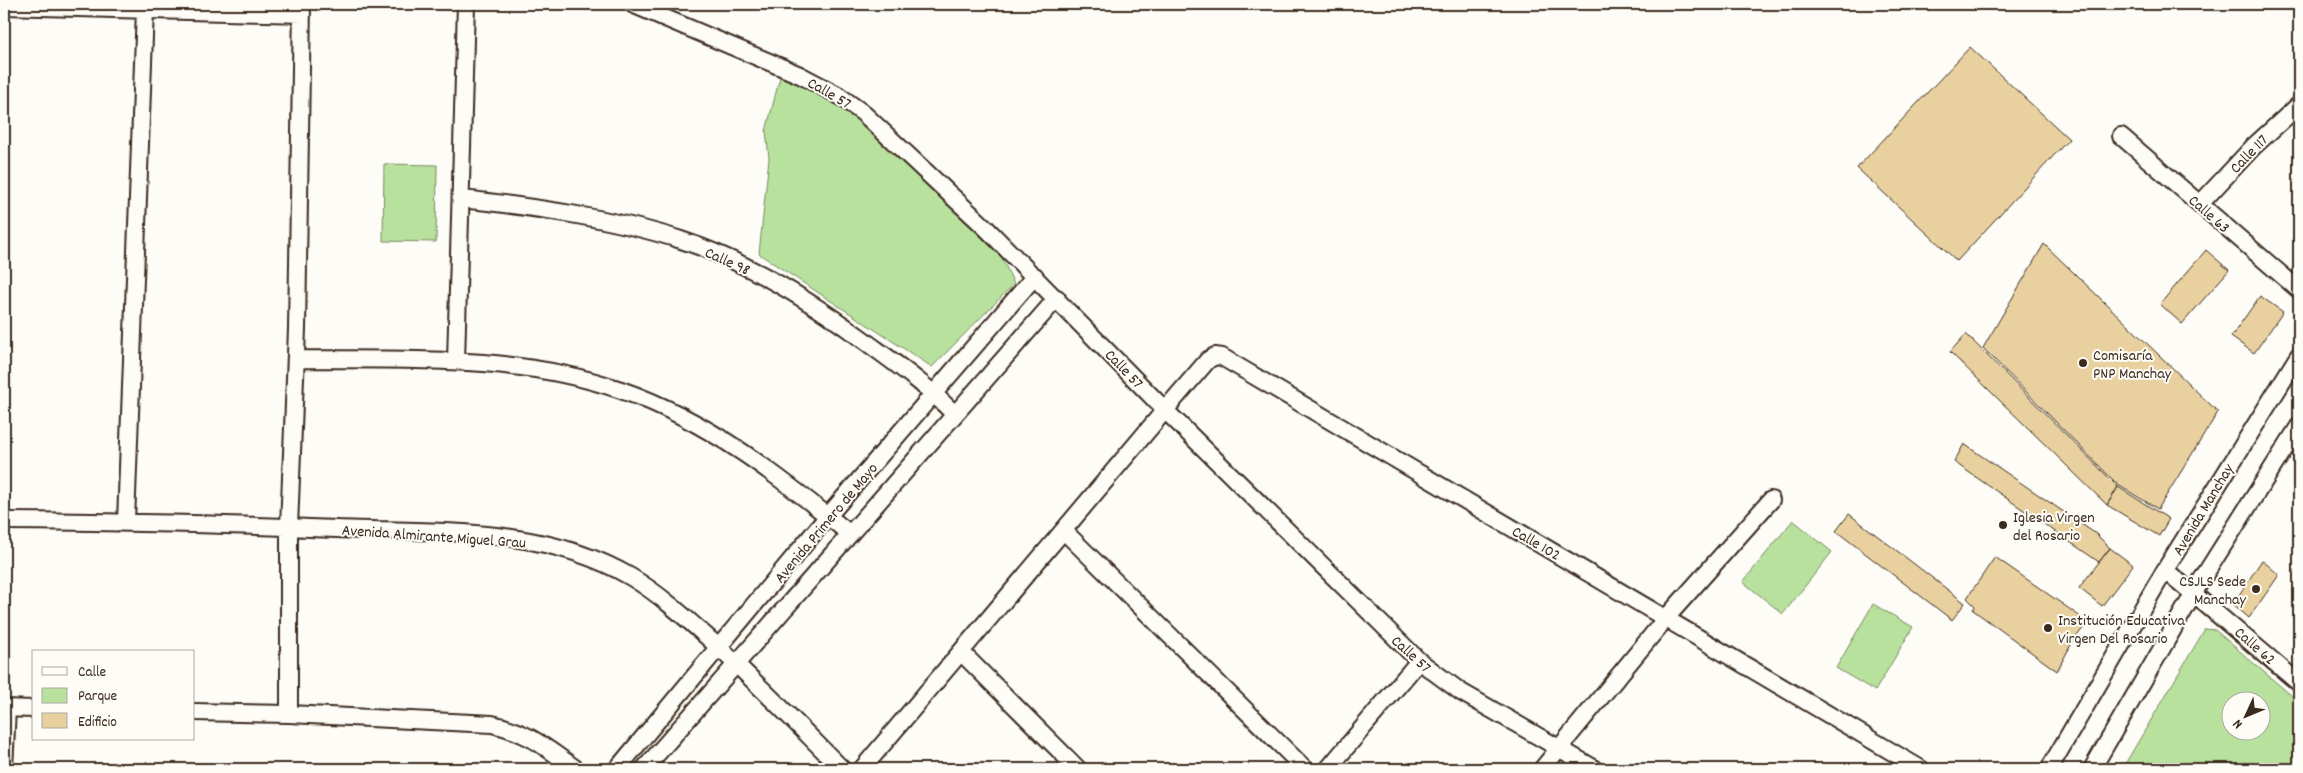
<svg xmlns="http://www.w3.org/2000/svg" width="2303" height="773" font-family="Dekko,sans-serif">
  <rect width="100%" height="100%" fill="#fdfcf7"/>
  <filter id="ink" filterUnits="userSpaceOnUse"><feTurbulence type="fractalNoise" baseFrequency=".02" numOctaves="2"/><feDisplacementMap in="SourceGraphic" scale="10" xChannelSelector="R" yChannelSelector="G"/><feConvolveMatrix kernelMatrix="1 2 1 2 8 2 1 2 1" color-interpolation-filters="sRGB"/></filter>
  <g filter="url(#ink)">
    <path fill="#b8e19e" stroke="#7a865e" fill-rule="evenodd" d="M780,77L795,78L856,118L1001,256L1014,284L932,367L759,254L769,158L766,131Z
      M384,164L437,165L436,242L383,241Z
      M1793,520L1832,552L1783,614L1743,582Z
      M1873,604L1913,627L1875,691L1836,668Z
      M2205,629L2215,630L2299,702V769H2122ZM2260,700V730H2230V700Z"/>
    <path fill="#e9d19f" stroke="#3b2a1e" d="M1970,47L2069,139L1957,261L1857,168Z
      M2044,244L2218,412L2158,509L2118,485L1983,348Z
      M2206,250L2229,270L2182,324L2160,304Z
      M2260,296L2283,312L2254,353L2231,337Z
      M1966,334L2118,487L2107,505L1950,352Z
      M1964,444L2096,534L2110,548L2099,562L1954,462Z
      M2118,487L2169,519L2159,536L2107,505Z
      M1849,514L1965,603L1952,620L1836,531Z
      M2110,548L2133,565L2102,606L2079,588Z
      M1995,557L2088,622L2073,641L2057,671L1973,610L1975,606L1967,598Z
      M2262,560L2279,575L2249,618L2233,604Z"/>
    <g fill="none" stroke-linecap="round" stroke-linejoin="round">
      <g stroke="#3b2a1e" stroke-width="20">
        <path id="minor" d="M632,4L800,75L838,95L863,113L986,228L1165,410L1419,661L1461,692L1595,769
          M4,6L302,14
          M2121,136L2299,290
          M462,199C533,207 613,218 681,240C749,262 812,302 869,344C899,366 929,387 954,414
          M2200,204L2254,146L2299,105
          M296,359C404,360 518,354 621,390C708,420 780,477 850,534
          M456,361L466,4
          M4,521C115,522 226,524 337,529C435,533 543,525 631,577C661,595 687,619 714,643C758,684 800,727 842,769
          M126,522L145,9
          M1064,531L1305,769
          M2165,570L2299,683
          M961,652L1078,769
          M4,708L34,709
          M194,712L289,714L492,724C529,732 546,748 576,769
          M289,714V527L297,329L302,4
          M4,769L7,708
          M617,769L828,516L1035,276
          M644,769L1057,298
          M862,769L1165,410L1208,360L1215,356L1222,357L1921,769
          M1328,769L1419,661
          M1542,769L1666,618L1771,500
          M2049,769L2165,570L2299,355
          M2092,769L2202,579L2299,426"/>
      </g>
      <use href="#minor" stroke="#fdfcf7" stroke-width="16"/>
    </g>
  </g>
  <g fill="#3b2a1e" stroke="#fdfcf7" stroke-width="2">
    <circle cx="2083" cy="363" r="5"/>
    <circle cx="2003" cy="525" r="5"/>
    <circle cx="2256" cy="589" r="5"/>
    <circle cx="2048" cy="628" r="5"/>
  </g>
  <g text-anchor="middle" stroke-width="4" stroke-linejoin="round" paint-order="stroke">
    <g font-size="16" fill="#3b2a1e" stroke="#fdfcf7">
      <text transform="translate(830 92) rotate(30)" y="6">Calle 57</text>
      <text transform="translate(2248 153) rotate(-46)" y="6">Calle 117</text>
      <text transform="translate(2210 213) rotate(41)" y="6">Calle 63</text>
      <text transform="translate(728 260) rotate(24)" y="6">Calle 98</text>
      <text transform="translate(1125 368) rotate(46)" y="6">Calle 57</text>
      <text transform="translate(2202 509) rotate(-59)" y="6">Avenida Manchay</text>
      <text transform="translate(825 522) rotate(-50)" y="6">Avenida Primero de Mayo</text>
      <text transform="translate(434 535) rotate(4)" y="6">Avenida Almirante Miguel Grau</text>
      <text transform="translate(1537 542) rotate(30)" y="6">Calle 102</text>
      <text transform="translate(2256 645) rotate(41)" y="6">Calle 62</text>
      <text transform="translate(1412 653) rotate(42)" y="6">Calle 57</text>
    </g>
    <g font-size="16" fill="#3b2a1e" stroke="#fdfcf7" text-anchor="start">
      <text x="2093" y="360">Comisaría<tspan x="2093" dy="18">PNP Manchay</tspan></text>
      <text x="2013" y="522">Iglesia Virgen<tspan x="2013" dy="18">del Rosario</tspan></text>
      <text x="2246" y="586" text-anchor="end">CSJLS Sede<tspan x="2246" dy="18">Manchay</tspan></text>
      <text x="2058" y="625">Institución Educativa<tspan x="2058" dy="18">Virgen Del Rosario</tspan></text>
    </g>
  </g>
  <rect width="2303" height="773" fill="none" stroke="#fdfcf7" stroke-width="20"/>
  <rect x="10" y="10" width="2283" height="753" fill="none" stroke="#3b2a1e" stroke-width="2" filter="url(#ink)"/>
  <rect x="32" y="650" width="162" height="90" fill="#fdfcf7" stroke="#afa8a0"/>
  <rect x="42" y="667" width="25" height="8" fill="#fdfcf7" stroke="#afa8a0"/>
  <text x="78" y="676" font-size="15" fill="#3b2a1e">Calle</text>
  <rect x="42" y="688" width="25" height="15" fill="#b8e19e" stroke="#afa8a0"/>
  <text x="78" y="700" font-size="15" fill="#3b2a1e">Parque</text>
  <rect x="42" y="713" width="25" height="15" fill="#e9d19f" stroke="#afa8a0"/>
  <text x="78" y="726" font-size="15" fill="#3b2a1e">Edificio</text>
  <g transform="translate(2246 716) rotate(226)"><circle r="24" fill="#fdfcf7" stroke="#afa8a0"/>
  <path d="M0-4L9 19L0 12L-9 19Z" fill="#3b2a1e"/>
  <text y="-8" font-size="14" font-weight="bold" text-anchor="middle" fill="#3b2a1e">N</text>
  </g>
</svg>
